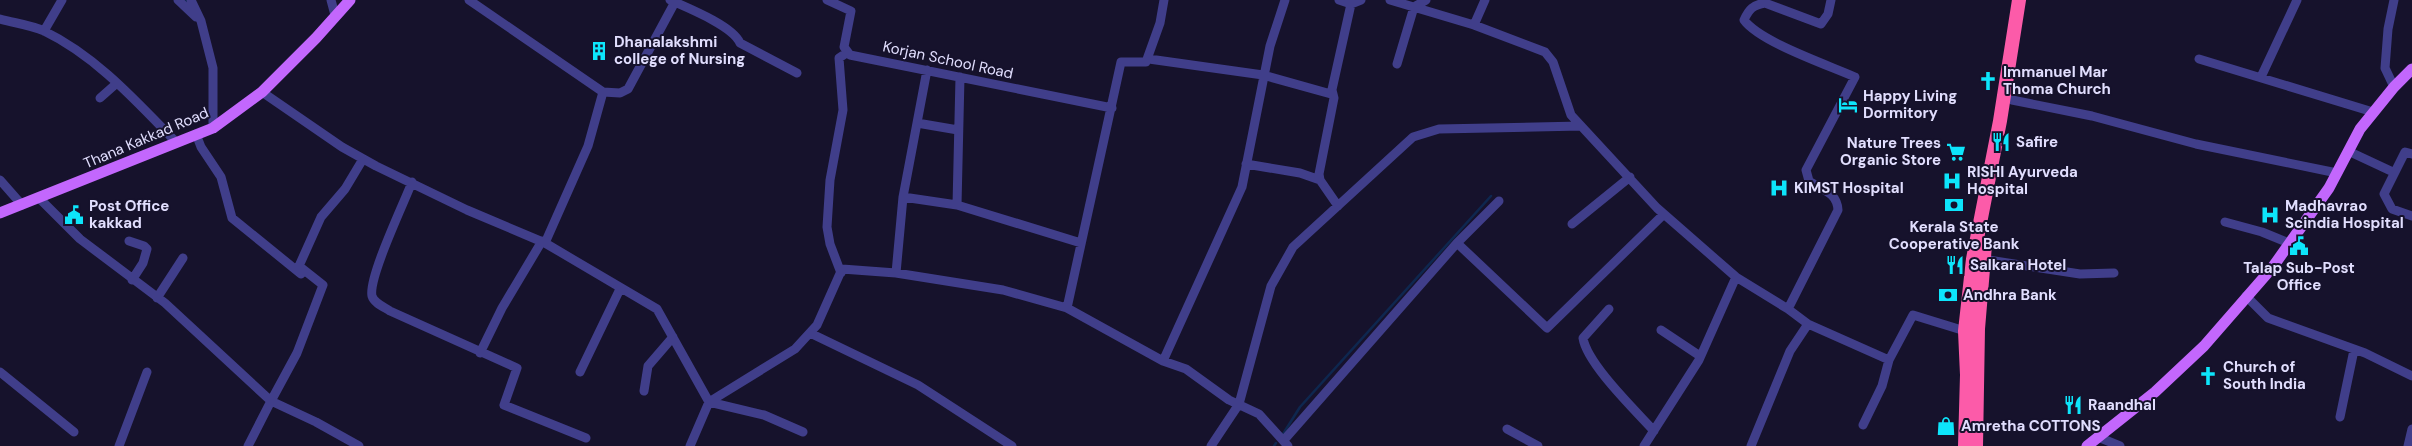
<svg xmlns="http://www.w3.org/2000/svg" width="2412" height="446" font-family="'DM Sans',sans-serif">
  <rect width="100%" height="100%" fill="#16122c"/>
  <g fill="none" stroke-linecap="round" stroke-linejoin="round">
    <path stroke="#0e274f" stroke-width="2.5" d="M1283,434L1300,407L1491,196
      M1274,446L1276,443"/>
    <path stroke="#0e274f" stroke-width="9" d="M186,0V1"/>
    <path stroke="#403e8a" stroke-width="9" d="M178,0L196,17
      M191,0L201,21L213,68V128
      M331,0L335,15
      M469,0L603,92L620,93L628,89L676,0
      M670,0C688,8 733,26 740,43L797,73
      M827,0L851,11L844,47L850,55L1112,108
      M1339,0L1351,4L1361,0
      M1390,0L1474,25L1545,52L1553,62L1571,115L1657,208L1736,277L1788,309L1808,324L1889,360L1913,315L1965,331
      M0,19C14,23 31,25 44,31C96,56 137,102 176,142
      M1474,25L1485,0
      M44,31L62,0
      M1149,59L1263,75L1331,94L1351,4
      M2199,59L2373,112
      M1397,64L1414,7L1426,0
      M2261,77L2297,0
      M2394,87L2385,68L2388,29L2394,0
      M1332,90L1334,98L1319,174L1320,180L1338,206
      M262,92L342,147L376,166L467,210L545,243L657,309L709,402L690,446
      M100,98L117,83
      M2012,100L2092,116L2196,144L2337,173
      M917,123L958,130
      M196,134L201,147L221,177L232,218L301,274L300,271
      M2348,151L2393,172
      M2412,154L2405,152L2384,194L2392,209L2412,216
      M1246,164L1300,173L1320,180
      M0,180L22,205
      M412,182C404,203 368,278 372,296C374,303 384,307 390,311L517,368L504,405L586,438
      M903,197L957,205L1081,243
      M40,199L80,239L165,303L271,401L248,446
      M957,205L960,77
      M2225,222L2262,232L2289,243
      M1572,224L1630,177
      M129,241L144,246L147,249L143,263L132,280
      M545,243L588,146L603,92
      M1457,243L1547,328L1664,214
      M1982,259L2080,274L2114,273
      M841,273L830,244L827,227L830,180L843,110L839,58L845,54
      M896,273L903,197L927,70
      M2246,296L2268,318L2365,353L2412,376
      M157,298L183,258
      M1067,308L1121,62H1146L1160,23L1164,0
      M1609,309L1583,338C1587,364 1636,411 1654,431
      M1788,309L1838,210C1837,192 1822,190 1809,181L1806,170L1855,77C1828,65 1760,42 1744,20C1749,9 1753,5 1765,3L1821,24L1828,14L1831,0
      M1661,330L1700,356
      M810,333L918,385L1012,446
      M480,353L502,308L542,241
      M1163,361L1242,187L1270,46L1285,0
      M0,372L74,432
      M580,372L620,289
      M644,391L648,366L673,337
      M709,402L795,349L817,325L842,269L896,273L1003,290L1067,308L1163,361L1186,369L1229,400L1259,414L1288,446
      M709,402L764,415L803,432
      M2340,417L2354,350
      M1863,425L1882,386L1889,360
      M1507,429L1538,446
      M2098,437L2120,446
      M1284,440L1457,243L1499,201
      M119,446L147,372
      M359,446L316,422L271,401L297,353L323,285L299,266L321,217L345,189L363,159
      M1211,446L1239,404L1271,286L1293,247L1413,137L1439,129L1581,126
      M1644,446L1699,360L1736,277
      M1751,446L1790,351L1808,324
      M2408,446L2412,429"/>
    <path stroke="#c367fd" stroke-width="11" d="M0,213L213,128L262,92L316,38L350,0
      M2087,446L2155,392L2204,346L2272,268L2329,188L2360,129L2394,87L2412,69"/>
    <path stroke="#fc5ba9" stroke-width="14" d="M1965,446L1967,375L1965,331L1973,259L2000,121L2019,0
      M1976,446L1978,329L1985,245"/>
  </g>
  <defs>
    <g id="building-bare" transform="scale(1.5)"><path d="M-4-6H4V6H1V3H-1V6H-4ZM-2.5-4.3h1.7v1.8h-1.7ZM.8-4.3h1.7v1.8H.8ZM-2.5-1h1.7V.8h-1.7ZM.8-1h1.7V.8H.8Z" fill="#0de5fb" stroke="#16122c" stroke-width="2.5" paint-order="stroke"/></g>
    <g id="church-bare" transform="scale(1.5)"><path d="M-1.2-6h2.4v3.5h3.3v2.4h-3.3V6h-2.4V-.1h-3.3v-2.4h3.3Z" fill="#0de5fb" stroke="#16122c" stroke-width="2.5" paint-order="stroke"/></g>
    <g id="hotel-bare" transform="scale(1.5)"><path d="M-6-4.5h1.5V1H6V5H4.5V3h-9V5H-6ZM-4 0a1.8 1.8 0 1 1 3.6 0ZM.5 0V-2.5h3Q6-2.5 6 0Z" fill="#0de5fb" stroke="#16122c" stroke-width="2.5" paint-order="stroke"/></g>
    <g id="restaurant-bare" transform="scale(1.5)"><path d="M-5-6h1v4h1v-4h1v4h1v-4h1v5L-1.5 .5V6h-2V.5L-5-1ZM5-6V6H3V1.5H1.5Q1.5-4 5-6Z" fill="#0de5fb" stroke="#16122c" stroke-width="2.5" paint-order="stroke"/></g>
    <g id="supermarket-bare" transform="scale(1.5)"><path d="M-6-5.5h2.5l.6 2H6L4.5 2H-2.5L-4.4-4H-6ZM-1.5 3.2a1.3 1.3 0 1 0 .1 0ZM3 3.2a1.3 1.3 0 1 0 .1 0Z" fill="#0de5fb" stroke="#16122c" stroke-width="2.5" paint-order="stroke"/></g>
    <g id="hospital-bare" transform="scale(1.5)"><path d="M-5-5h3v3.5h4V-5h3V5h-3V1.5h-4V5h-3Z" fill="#0de5fb" stroke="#16122c" stroke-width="2.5" paint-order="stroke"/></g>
    <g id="bank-bare" transform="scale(1.5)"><path d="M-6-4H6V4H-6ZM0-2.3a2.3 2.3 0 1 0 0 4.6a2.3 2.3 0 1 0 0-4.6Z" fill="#0de5fb" stroke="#16122c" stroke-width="2.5" paint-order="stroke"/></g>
    <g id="civic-bare" transform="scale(1.5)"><path d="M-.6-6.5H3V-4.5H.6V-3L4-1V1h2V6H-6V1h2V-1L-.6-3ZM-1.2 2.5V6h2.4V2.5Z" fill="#0de5fb" stroke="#16122c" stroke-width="2.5" paint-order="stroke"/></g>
    <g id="shop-bare" transform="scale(1.5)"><path d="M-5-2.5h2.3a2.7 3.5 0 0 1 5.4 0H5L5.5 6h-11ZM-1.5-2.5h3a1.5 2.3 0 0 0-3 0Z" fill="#0de5fb" stroke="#16122c" stroke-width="2.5" paint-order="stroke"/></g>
  </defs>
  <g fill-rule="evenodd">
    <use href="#building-bare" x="599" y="51"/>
    <use href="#church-bare" x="1988" y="81"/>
    <use href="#hotel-bare" x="1848" y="105"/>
    <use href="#restaurant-bare" x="2001" y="142"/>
    <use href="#supermarket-bare" x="1956" y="152"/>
    <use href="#hospital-bare" x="1952" y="181"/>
    <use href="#hospital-bare" x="1779" y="188"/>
    <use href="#bank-bare" x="1954" y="205"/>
    <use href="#civic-bare" x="74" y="215"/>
    <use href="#hospital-bare" x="2270" y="215"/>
    <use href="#civic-bare" x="2299" y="246"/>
    <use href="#restaurant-bare" x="1955" y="265"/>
    <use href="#bank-bare" x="1948" y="295"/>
    <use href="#church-bare" x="2208" y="376"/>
    <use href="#restaurant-bare" x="2073" y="405"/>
    <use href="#shop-bare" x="1946" y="426"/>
  </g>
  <g text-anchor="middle" stroke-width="4" stroke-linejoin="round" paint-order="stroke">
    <g font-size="15" font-weight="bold" fill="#e1defe" stroke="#16122c" text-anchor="start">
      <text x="614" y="47">Dhanalakshmi<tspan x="614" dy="17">college of Nursing</tspan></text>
      <text x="2003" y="77">Immanuel Mar<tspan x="2003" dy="17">Thoma Church</tspan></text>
      <text x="1863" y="101">Happy Living<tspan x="1863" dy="17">Dormitory</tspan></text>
      <text x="2016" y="147">Safire</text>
      <text x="1941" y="148" text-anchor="end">Nature Trees<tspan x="1941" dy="17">Organic Store</tspan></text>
      <text x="1967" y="177">RISHI Ayurveda<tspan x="1967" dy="17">Hospital</tspan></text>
      <text x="1794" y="193">KIMST Hospital</text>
      <text x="89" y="211">Post Office<tspan x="89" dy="17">kakkad</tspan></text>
      <text x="2285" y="211">Madhavrao<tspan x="2285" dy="17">Scindia Hospital</tspan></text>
      <text x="1954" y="232" text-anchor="middle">Kerala State<tspan x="1954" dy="17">Cooperative Bank</tspan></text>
      <text x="1970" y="270">Salkara Hotel</text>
      <text x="2299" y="273" text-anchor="middle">Talap Sub-Post<tspan x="2299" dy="17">Office</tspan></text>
      <text x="1963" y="300">Andhra Bank</text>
      <text x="2223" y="372">Church of<tspan x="2223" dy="17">South India</tspan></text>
      <text x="2088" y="410">Raandhal</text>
      <text x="1961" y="431">Amretha COTTONS</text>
    </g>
    <g font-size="15" fill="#e1defe" stroke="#16122c">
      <text transform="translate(948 60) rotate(12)" y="5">Korjan School Road</text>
      <text transform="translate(146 138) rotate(-23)" y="5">Thana Kakkad Road</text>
    </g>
  </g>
</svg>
